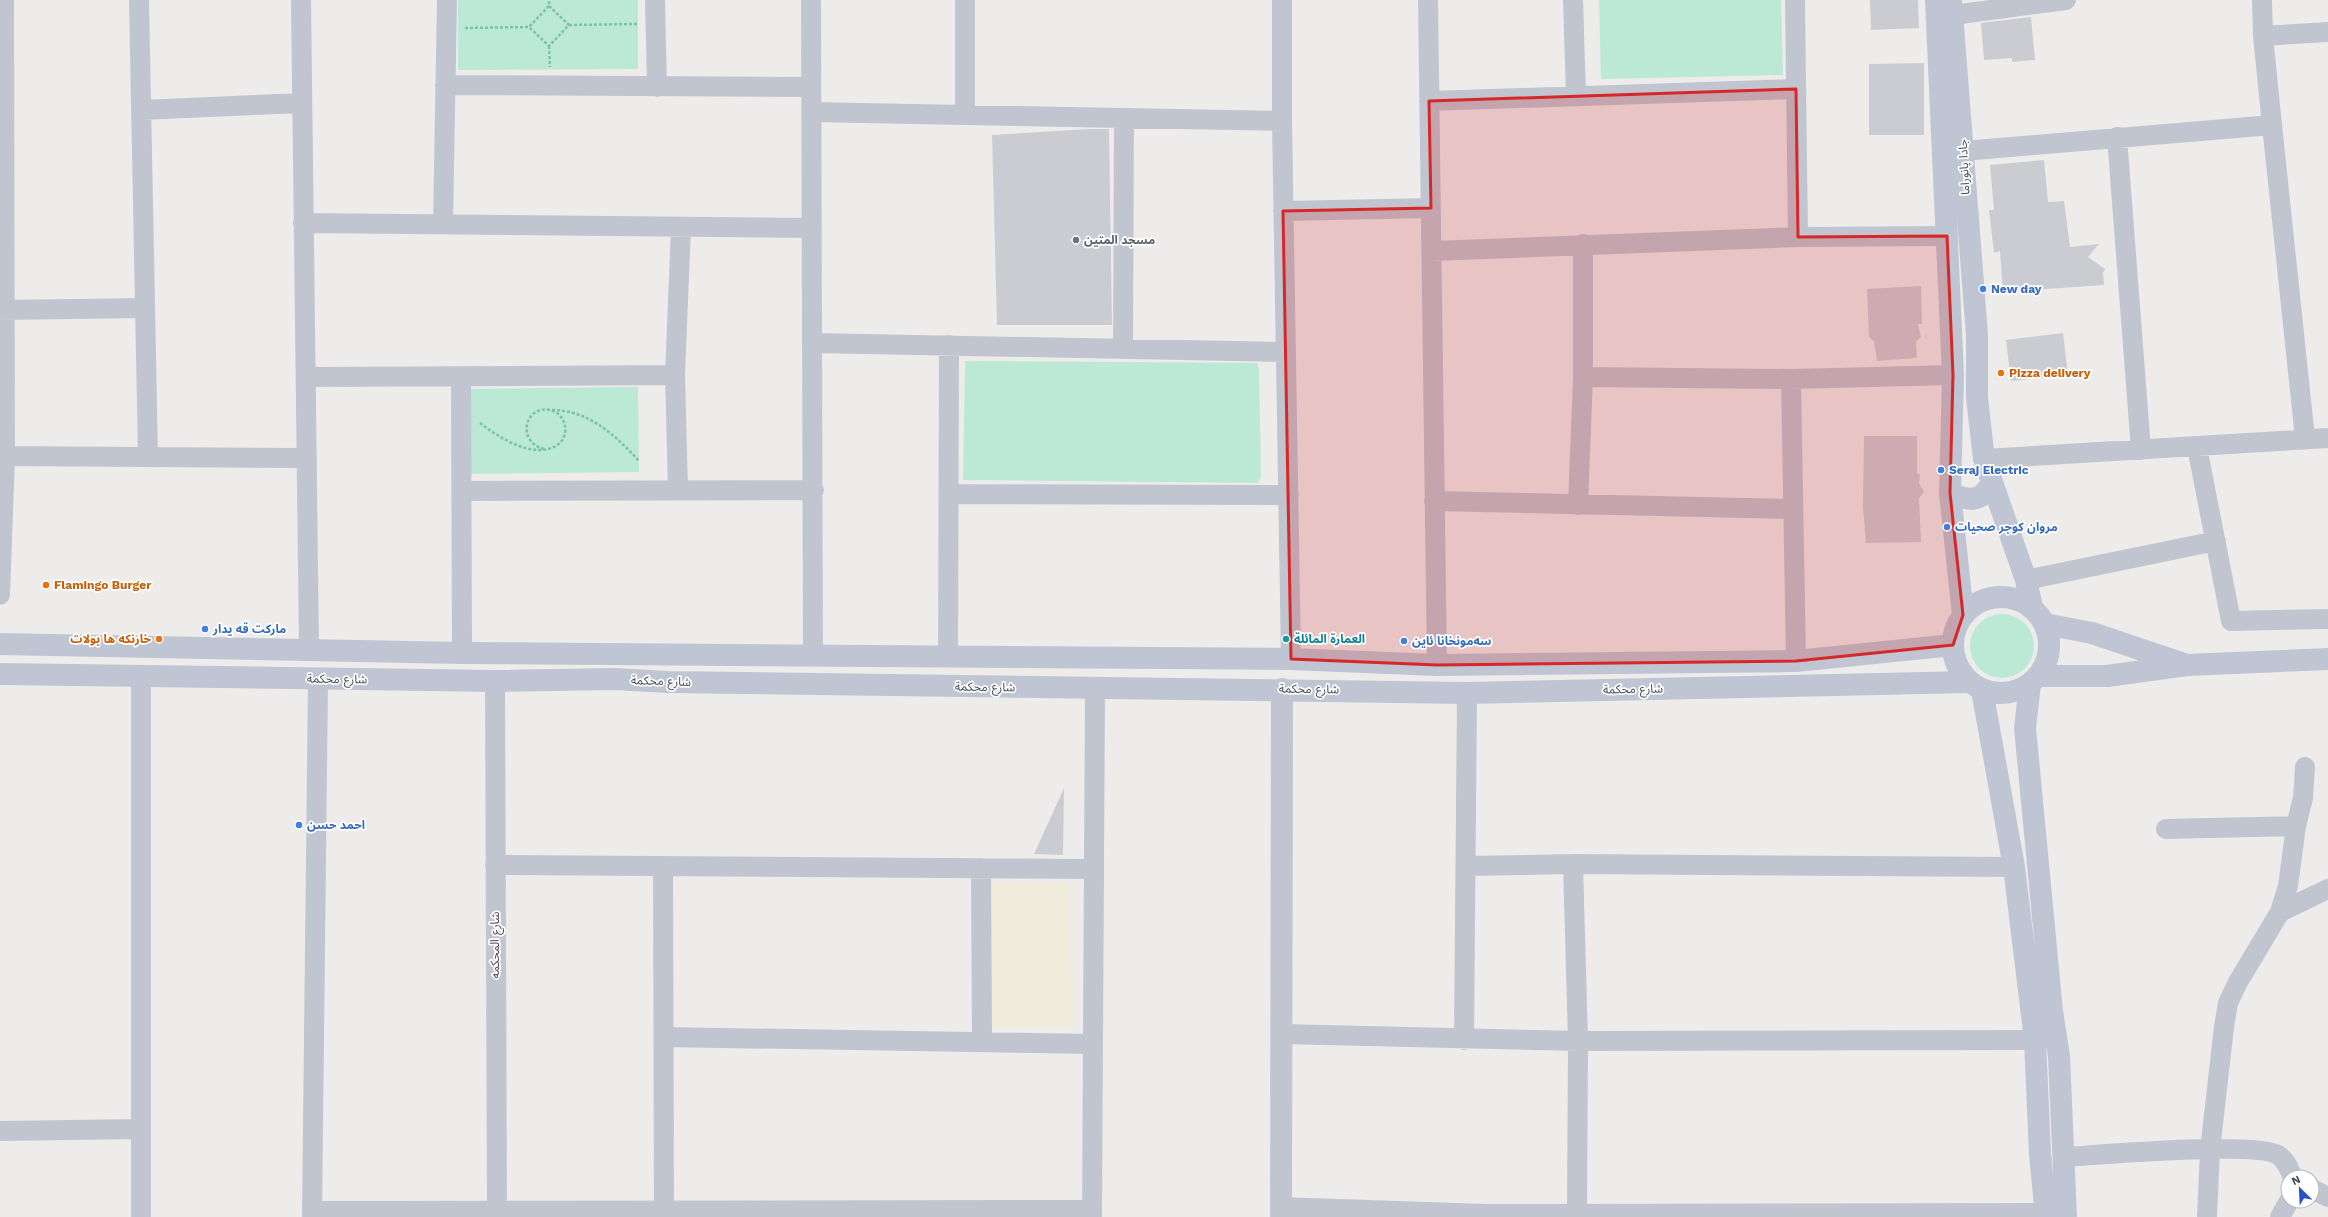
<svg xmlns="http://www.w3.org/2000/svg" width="2328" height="1217" font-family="'Work Sans','Noto Sans Arabic',sans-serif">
  <rect width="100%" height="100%" fill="#eeeceb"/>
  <path fill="#bce8d6" d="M458,0H638V69L458,70Z
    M1599,0H1781L1783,75L1601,79Z
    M965,361L1257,363L1259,369L1261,475L1258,483L963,480Z
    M638,387L639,472L453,474L452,389Z
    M1970 646a32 32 0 1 1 64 0a32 32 0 1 1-64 0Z"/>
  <path fill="#efecdc" d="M991,883H1070L1071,1027H991Z"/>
  <path fill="#cbccd2" d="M1870,0H1918L1919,28L1871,30Z
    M2031,17L2035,60L2012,62V58L1984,60L1981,23Z
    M1924,63V135H1869V64Z
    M1089,129H1109L1112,325H997L992,135Z
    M2044,160L2048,202L2064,201L2070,247L2099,244L2088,257L2105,269L2103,273L2104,285L2003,292L2000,251L1994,253L1989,210H1994L1990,165Z
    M1921,286L1922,324H1918L1921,337L1916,341L1917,358L1877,361L1874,341L1869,337L1867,289Z
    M2063,333L2068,375L2011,381L2006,340Z
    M1864,436H1917V473L1920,475L1919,483L1924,492L1919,498L1921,542L1866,543L1863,507Z
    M1064,788L1063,855L1034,854Z"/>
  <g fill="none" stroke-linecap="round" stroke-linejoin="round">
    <path stroke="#78c3ac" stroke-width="2.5" stroke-dasharray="3 2" stroke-linecap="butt" d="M549,6L569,25L549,46L529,27L549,6V0
      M569,25L637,24
      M465,28L529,27
      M549,46L550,67
      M552,410C589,410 616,436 639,461
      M480,423C498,437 532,459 556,446C571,437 567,414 550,410C524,405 516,443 545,449"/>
    <path stroke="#c0c5cf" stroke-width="20" d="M139,0L148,457
      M301,0L309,648
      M655,0L657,87
      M811,0L813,656
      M1282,0V121L1291,659
      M1428,0L1437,665
      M1573,0L1576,96
      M1795,0L1798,237
      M2262,0L2263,36L2272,125L2305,438
      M1953,15L2066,0
      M2263,36L2328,32
      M445,85L811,87
      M1429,101L1796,89
      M141,110L301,103
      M811,112L1282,121
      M965,115V0
      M2117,137L2141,450
      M1963,151L2272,125
      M1283,211L1431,208
      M303,223L812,228
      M443,225L447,0
      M1432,251L1798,237L1947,236
      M0,310L145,308
      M813,343L1286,352
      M1123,349L1124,118
      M306,377L675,375
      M461,377L462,653
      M1583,377L1791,379L1953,375
      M1791,379L1796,661
      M2197,447L2231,621L2328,619
      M0,456L307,458
      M1984,459L2328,438
      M678,490L675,375L681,227
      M463,491L814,490
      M949,494L1289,495
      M1434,501L1792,509
      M1578,505L1583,377V244
      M2026,580L2216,541
      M0,595L5,456L4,0
      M948,657L949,345
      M141,676V1217
      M495,681L497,1210
      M2166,829L2296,826
      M1573,864L1578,1041L1577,1214
      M495,865L1094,869
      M663,866L664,1211
      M1467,866L1573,864L2014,867
      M981,868L982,1042
      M2280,912L2328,889
      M1281,1034L1578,1041L2035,1040
      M664,1037L1093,1044
      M1464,1040L1467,693
      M0,1131L141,1129
      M2065,1157C2098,1155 2257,1141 2278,1155C2286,1160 2289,1169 2293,1177
      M2312,1189L2328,1197
      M1281,1207L1485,1214L2046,1213
      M312,1211L1092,1210
      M312,1217L318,679
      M1092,1217L1095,688
      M2207,1217L2210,1150L2224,1027L2228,1003L2238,982L2280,912L2288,886L2296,826L2303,798L2305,767
      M2280,1217L2289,1201"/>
    <path stroke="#c0c5cf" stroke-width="22" d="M1281,1217L1282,689"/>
    <path stroke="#bfc5d3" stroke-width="22" d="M1936,0L1953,375L1950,493L1963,615
      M1951,0L1977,335V398L1984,459L2026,580L2032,607
      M1950,493C1968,501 1982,503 1991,483
      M1953 645a48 48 0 1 1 96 0a48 48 0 1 1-96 0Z
      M2045,624L2092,633L2184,664
      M0,644L462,653L1291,659L1437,665L1796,661L1953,645
      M0,674L495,681L614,679L668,682L1467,693L1969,682
      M2039,676H2107L2187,665L2328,659
      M2030,684L2025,728L2052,1011L2059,1056L2066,1217
      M1982,690L2014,867L2035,1040L2040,1154L2046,1217"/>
  </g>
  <path fill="#d62828" fill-opacity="0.2" stroke="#d62828" stroke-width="3" stroke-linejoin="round" d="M1796,89L1798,237L1947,236L1953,375L1950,493L1963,615L1953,645L1796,661L1437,665L1291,659L1283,211L1431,208L1429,101Z"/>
  <circle fill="#6b7280" stroke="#fff" stroke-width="1.5" cx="1076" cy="240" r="4"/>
  <g fill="#3f7fe0" stroke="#fff" stroke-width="1.5">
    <circle cx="1983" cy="289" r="4"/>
    <circle cx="1941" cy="470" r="4"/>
    <circle cx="1947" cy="527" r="4"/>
    <circle cx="205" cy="629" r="4"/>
    <circle cx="1404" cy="641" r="4"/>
    <circle cx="299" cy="825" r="4"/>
  </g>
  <g fill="#e8710a" stroke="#fff" stroke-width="1.5">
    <circle cx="2001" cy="373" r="4"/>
    <circle cx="46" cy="585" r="4"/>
    <circle cx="159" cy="639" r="4"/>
  </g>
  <circle fill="#0f9aa8" stroke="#fff" stroke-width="1.5" cx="1286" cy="639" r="4"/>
  <g text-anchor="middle" stroke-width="3.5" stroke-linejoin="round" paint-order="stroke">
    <g font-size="12" fill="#464b56" stroke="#fff">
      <text transform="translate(1964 167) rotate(-93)" y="4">جادا پانوراما</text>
      <text transform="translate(337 679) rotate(1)" y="4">شارع محكمة</text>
      <text transform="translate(661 681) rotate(2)" y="4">شارع محكمة</text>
      <text transform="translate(985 687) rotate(1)" y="4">شارع محكمة</text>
      <text transform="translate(1309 689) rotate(1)" y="4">شارع محكمة</text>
      <text transform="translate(1633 689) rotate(-1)" y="4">شارع محكمة</text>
      <text transform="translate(495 945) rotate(-90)" y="4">شارع المحكمه</text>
    </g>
    <g font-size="12" font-weight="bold" fill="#5b616d" stroke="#fff" text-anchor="start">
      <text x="1084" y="244">مسجد المتين</text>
    </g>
    <g font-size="12" font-weight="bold" fill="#366cbe" stroke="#fff" text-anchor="start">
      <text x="1991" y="293">New day</text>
      <text x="1949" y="474">Seraj Electric</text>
      <text x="1955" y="531">مروان كوجر صحيات</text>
      <text x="213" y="633">ماركت قه يدار</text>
      <text x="1412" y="645">سەمونخانا ئاین</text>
      <text x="307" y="829">احمد حسن</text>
    </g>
    <g font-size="12" font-weight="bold" fill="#c56008" stroke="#fff" text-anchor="start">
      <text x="2009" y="377">Pizza delivery</text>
      <text x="54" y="589">Flamingo Burger</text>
      <text x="151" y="643" text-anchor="end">خارنكه ها بولات</text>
    </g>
    <g font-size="12" font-weight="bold" fill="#0d838f" stroke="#fff" text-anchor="start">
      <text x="1294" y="643">العمارة المائلة</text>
    </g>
  </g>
  <g transform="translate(2300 1189) rotate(336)"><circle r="19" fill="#ffffff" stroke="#b5b7bb"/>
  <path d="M0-3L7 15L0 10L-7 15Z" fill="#2a51c8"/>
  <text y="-6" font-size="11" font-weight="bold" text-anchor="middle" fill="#464b56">N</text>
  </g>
</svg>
